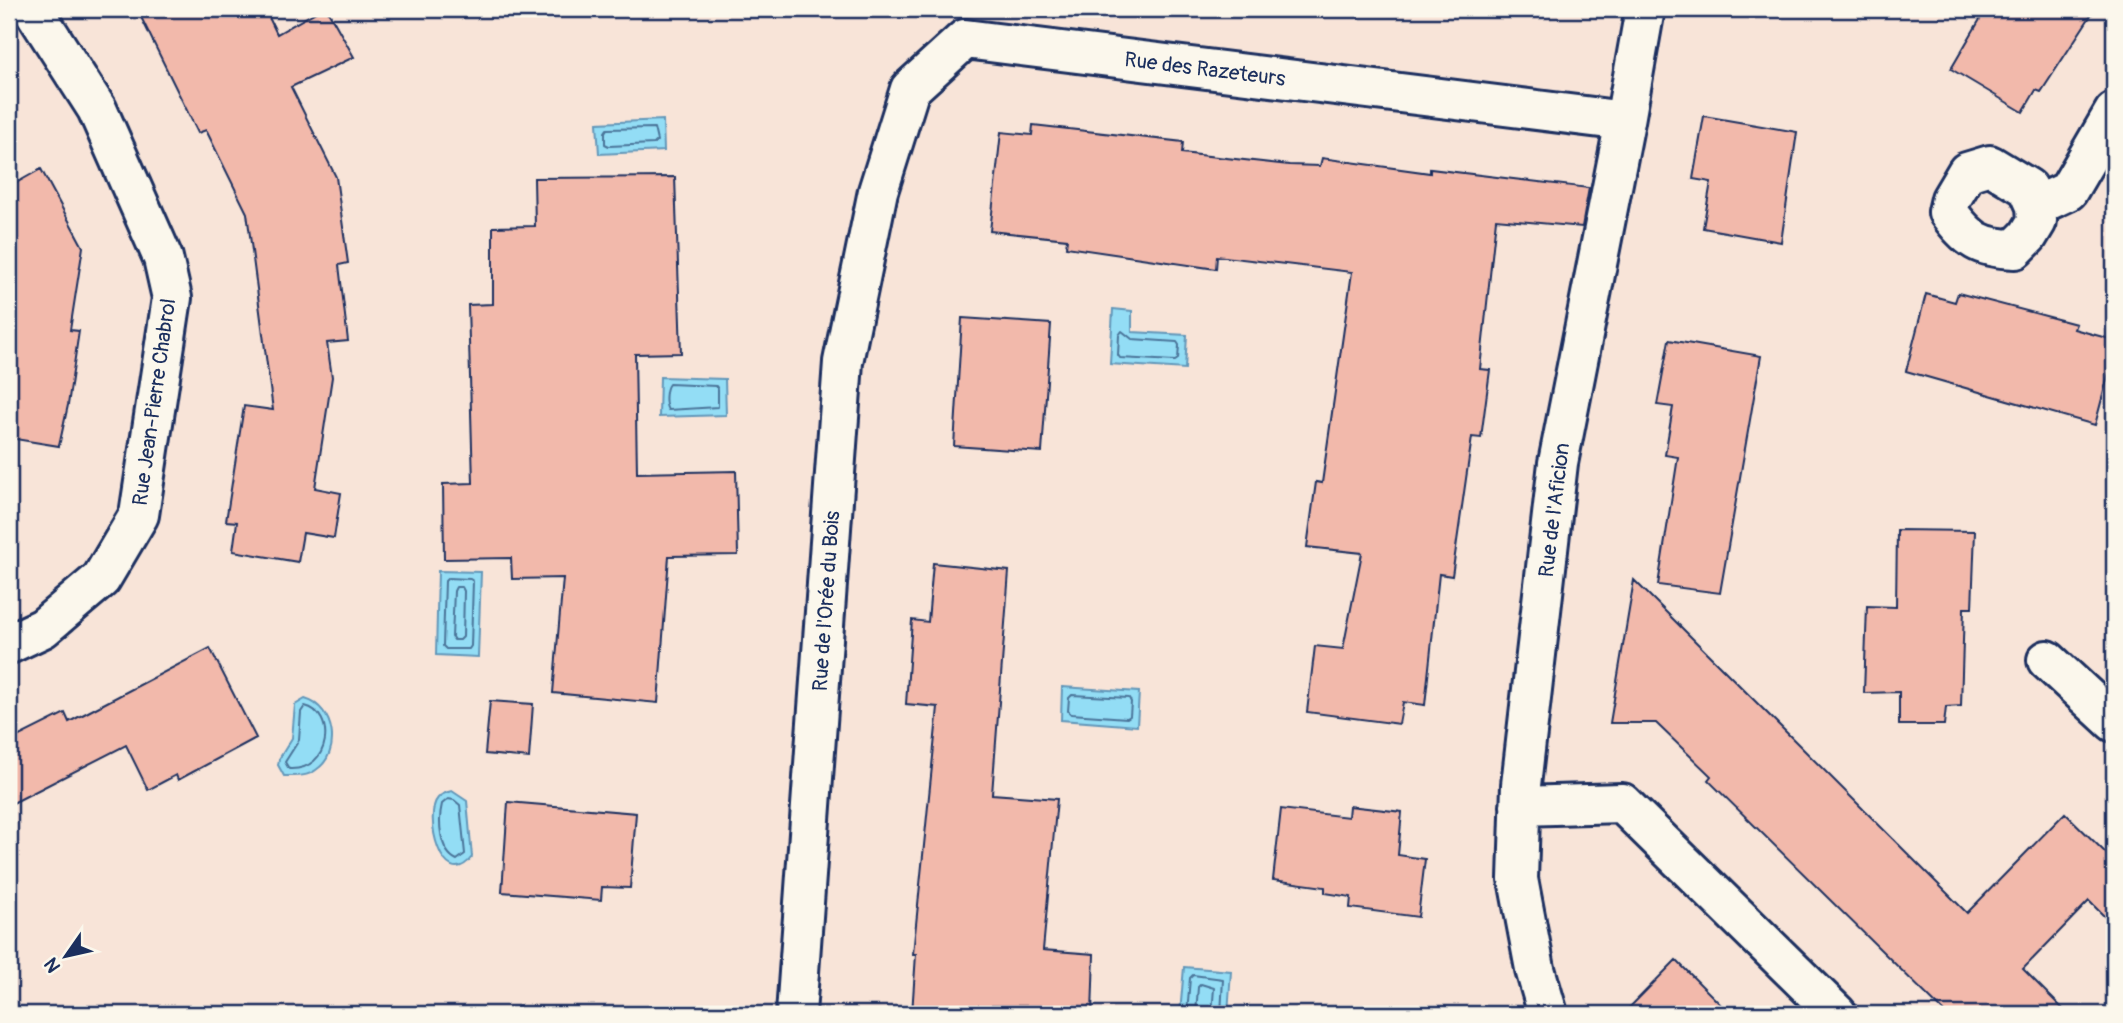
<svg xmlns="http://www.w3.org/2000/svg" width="2123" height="1023" font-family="Pangolin,sans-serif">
  <rect width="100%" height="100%" fill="#f8e4d8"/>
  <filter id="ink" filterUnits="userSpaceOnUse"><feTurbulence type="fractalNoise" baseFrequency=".0143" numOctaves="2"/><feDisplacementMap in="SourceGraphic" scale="14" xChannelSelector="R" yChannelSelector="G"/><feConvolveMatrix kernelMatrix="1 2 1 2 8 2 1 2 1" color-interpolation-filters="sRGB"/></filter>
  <g filter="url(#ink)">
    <path fill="#93ddf5" stroke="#6397b9" stroke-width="2" d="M663,120L664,151L599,154L597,123Z
      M1113,309L1132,311V332L1187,335L1185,369L1110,364Z
      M660,377L725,379L726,415L659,417Z
      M438,571L481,572L478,657L436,655Z
      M1062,687L1139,692L1137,726L1061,720Z
      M305,699C335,707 342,753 316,770C307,777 295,776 284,776L278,765L279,759L292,738L295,705Z
      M452,791L467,801L472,857C442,895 423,814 438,798C441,794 447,792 452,791Z
      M1184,967L1231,971L1228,1014H1180Z"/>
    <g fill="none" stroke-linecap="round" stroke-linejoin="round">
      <path stroke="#4b759a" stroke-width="2" d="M654,128L657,141L654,144L609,146L605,144V132L607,129Z
        M1122,331L1132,339L1177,342L1179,345L1178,359L1175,361L1120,358L1118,355L1119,335Z
        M669,384L716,386L718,389V407L668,410C664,404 665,389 669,384Z
        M448,578L470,579L473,581L471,646L469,649H446L443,646L445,581Z
        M456,587H462L464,591L463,637L460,640H454L452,637L454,591Z
        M1072,695L1129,698L1131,702L1130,716L1127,718L1071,714L1068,711L1069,698Z
        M305,706C336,713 332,771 289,769L285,762L299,740L301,712Z
        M448,799L454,800L460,805L465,854L457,860C439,852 438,820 442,804Z
        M1187,1014L1190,978L1193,975L1223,979L1221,1014
        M1196,1014L1198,987L1201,984L1214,988L1212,1014"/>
    </g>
    <path fill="#f2b9ab" stroke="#1b2f5e" stroke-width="2" d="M137,9H265L277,34L321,9H327L354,57L291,87L336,177L348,263L339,265L348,341L327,343L332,377L315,488L341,493L334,538L303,533L298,562L233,551L237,522L226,521L244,406L273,410L247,213L206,130L198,133Z
      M1986,9H2095L2041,92L2036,90L2023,112L1951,69Z
      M1704,116L1797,132L1781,242L1703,228L1711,182L1693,179Z
      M1033,125L1183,142L1182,153L1289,165L1320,166L1322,158L1430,173V169L1589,188L1582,227L1496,219L1480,369L1490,370L1481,438L1472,437L1452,576L1439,574L1425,705L1403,702L1399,724L1307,712L1315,646L1343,649L1362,553L1307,547L1316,482L1322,483L1352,272L1217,256L1216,269L1066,247L1067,239L990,231L1001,132L1032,135Z
      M41,169L83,247L70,330L79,331L68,405L59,446L9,438V187Z
      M675,177L681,353L635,354L637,473L736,471L738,555L669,556L658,703L553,693L563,578L512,579L511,558L444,559L443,484L473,483L468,305L493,304V227L535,226L534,178Z
      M1958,293L2076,324L2074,329L2114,340V353L2095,425L1906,371L1926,294L1955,302Z
      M962,318L1051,324L1042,452L954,446Z
      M1669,340L1761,356L1720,593L1658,585L1678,457L1665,455L1673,407L1657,405Z
      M1897,530L1975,531L1972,608H1964L1961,706L1946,707L1944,725H1899V692L1864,693L1867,606L1896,607Z
      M933,563L1009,571L992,794L1057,799L1043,950L1094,954L1092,1014H912L916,954H913L938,707L906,704L912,620L928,622Z
      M1634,580L1967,913L2065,813L2114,861V926L2089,901L2023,969L2068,1014H1946L1708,780L1711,776L1656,723H1610Z
      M210,648L256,738L178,780L176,775L148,790L126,745L9,805V741L65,713L69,722Z
      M490,701L533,704L529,758L485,754Z
      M508,802L636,813L630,888L602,887L601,900L502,892Z
      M1349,806L1402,812L1398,855L1425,859L1418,917L1350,908L1351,897L1325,893V887L1273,880L1281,809L1348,817Z
      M1676,960L1730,1014H1623Z"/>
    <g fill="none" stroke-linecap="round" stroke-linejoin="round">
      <g stroke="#1b2f5e" stroke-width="44">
        <path id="minor" d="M1990,165L2028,188L2036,206L2037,221L2028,236L2015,249C1979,248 1969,240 1948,212L1951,199L1967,172Z
          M2036,206L2068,191L2114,112
          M9,644L43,628L101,579L139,515L172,298L163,258L97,109L33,9
          M2047,660L2114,722
          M1520,806L1622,803L1837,1014
          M796,1014L843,362L878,191L910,89L965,39L1625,121
          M1548,1014L1535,969L1518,879L1521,785L1558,463L1625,121L1645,9"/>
      </g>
      <use href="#minor" stroke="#fbf7ec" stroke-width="38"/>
    </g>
  </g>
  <g text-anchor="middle" stroke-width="5" stroke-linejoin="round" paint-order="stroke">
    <g font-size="21" fill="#1b2f5e" stroke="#fbf7ec">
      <text transform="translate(1205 69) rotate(7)" y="7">Rue des Razeteurs</text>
      <text transform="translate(154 402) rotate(-82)" y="7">Rue Jean-Pierre Chabrol</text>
      <text transform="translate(1554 510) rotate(-83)" y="7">Rue de l'Aficion</text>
      <text transform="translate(826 601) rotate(-86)" y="7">Rue de l'Orée du Bois</text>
    </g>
  </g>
  <rect width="2123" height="1023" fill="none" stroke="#fbf7ec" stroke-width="35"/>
  <rect x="18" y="18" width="2088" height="988" fill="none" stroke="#1b2f5e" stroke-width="2.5" filter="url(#ink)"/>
  <g transform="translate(66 956) rotate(236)" stroke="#fbf7ec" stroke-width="5" paint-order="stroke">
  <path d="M0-5L12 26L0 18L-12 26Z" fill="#1b2f5e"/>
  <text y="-10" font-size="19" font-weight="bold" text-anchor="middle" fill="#1b2f5e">N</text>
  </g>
</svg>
